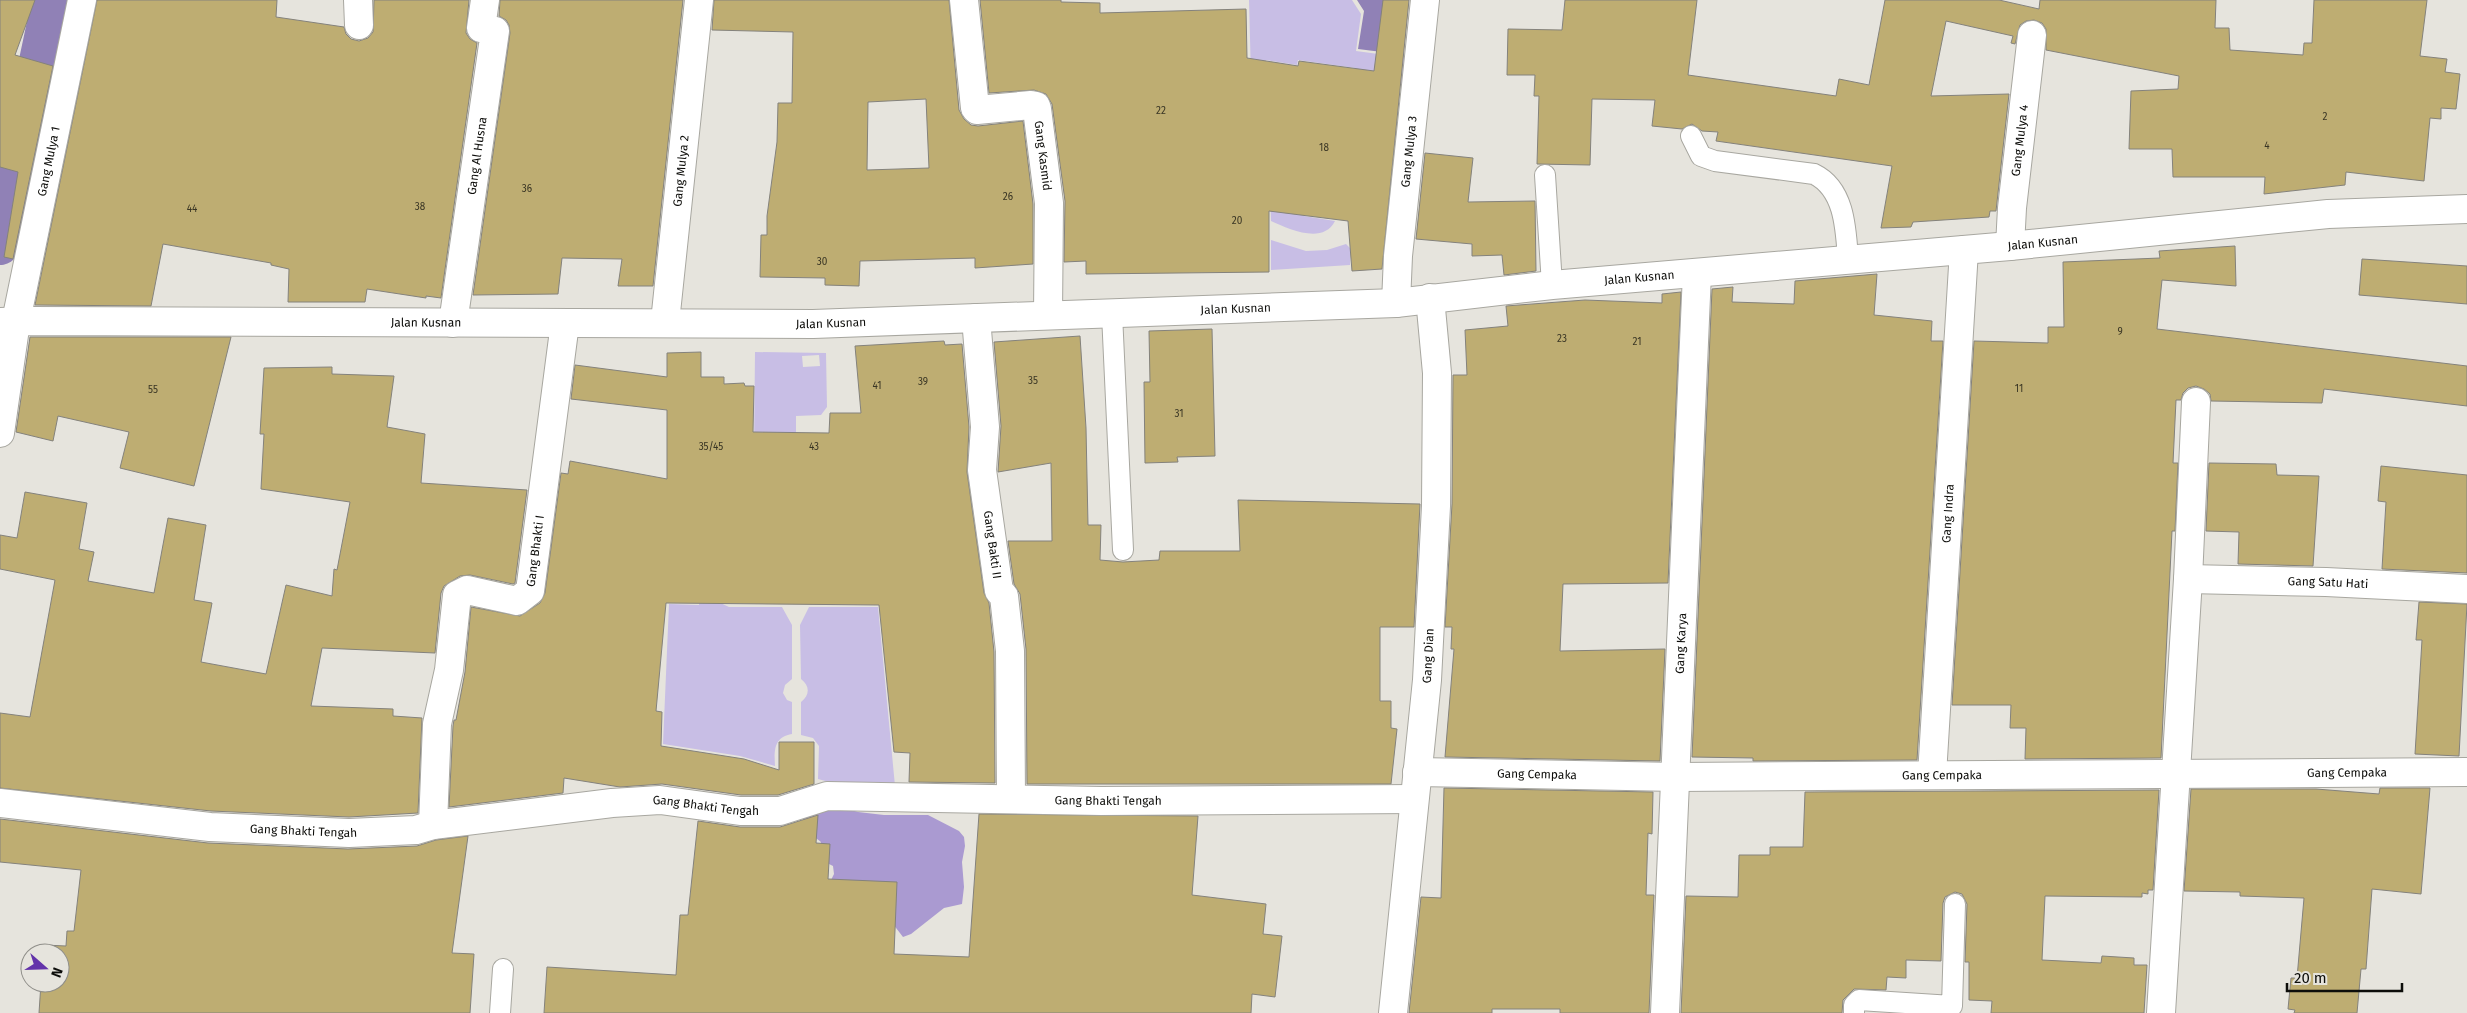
<svg xmlns="http://www.w3.org/2000/svg" width="2467" height="1013" font-family="'Fira Sans',sans-serif">
  <rect width="100%" height="100%" fill="#e6e4dd"/>
  <path fill="#c8bee5" fill-rule="evenodd" d="M1249,0H1352L1361,14L1356,51L1408,58L1405,84L1353,78L1355,68L1298,60L1297,65L1266,60L1265,69L1251,77Z
    M1270,186L1307,192L1304,216L1335,221C1323,245 1289,229 1271,221Z
    M1271,240L1306,251L1327,250L1346,244L1351,249L1350,265L1271,270Z
    M755,352L826,353L827,407L821,415L796,416V443L754,451ZM819,355L820,366L803,367L802,356Z
    M699,593L729,607H782L792,625V679L785,685L783,693L787,700L792,702V734C774,737 774,750 775,766L740,756L663,744L669,604L699,605Z
    M809,607H878L895,786L833,783L818,779L819,746L813,738L801,735V702C810,695 810,686 801,679L800,625Z"/>
  <path fill="#aa9ad1" d="M834,805L858,812L884,815H928L959,831L964,837L965,846L962,862L964,887L962,904L944,908L911,934L903,937L893,924L830,882L834,874L833,866L817,858L821,842L807,831L802,815Z"/>
  <path fill="#9081b6" d="M1357,0H1389L1382,52L1358,49L1364,11Z"/>
  <g fill="none" stroke-linecap="round" stroke-linejoin="round">
    <path stroke="#9081b6" stroke-width="40" d="M0,245L52,0"/>
  </g>
  <path fill="#bead72" stroke="#84827c" fill-rule="evenodd" d="M0,0H35L15,55L53,66L13,259L4,257L18,172L0,167Z
    M97,0H277L276,17L344,27L346,34L351,39L359,41L368,38L373,32L374,0H469L466,33L470,39L477,43L441,298L426,296V298L367,289L365,302H288L289,269L271,265V263L163,244L151,306L35,305Z
    M500,0H683L653,286H618L622,259L562,258L558,294L473,295L510,33L509,25L506,20L499,16Z
    M714,0H949L959,110L964,119L971,125L978,126L1023,121L1033,204V264L975,268V258L860,261L859,286L825,285V278L760,277L761,235H767V216L777,142L778,103H792L793,32L712,30ZM926,99L929,168L867,170L868,102Z
    M980,0H1061V2L1100,3V13L1246,9L1247,58L1298,66L1299,61L1374,71L1383,0H1409L1382,269L1352,271L1348,221L1269,211V272L1086,274V261L1064,262L1065,201L1052,104L1046,94L1034,90L989,93Z
    M1565,0H1697L1688,75L1836,96L1839,79L1869,85L1885,0H1999L2039,9L2040,0H2216L2215,28H2229L2230,50L2303,55L2304,43H2312L2314,0H2427L2420,56L2447,59L2445,72L2460,74L2456,109L2441,108V119L2430,118L2424,181L2346,172L2345,185L2264,194L2265,177H2173L2172,149H2129L2131,91L2178,89L2179,76L2046,50V29L2042,23L2034,20L2026,21L2020,25L2015,44L2011,43L2013,36L1946,21L1931,96L2009,94L1996,211H1990L1989,217L1913,222L1911,227L1881,228L1892,166L1716,141L1718,132L1702,131L1692,124L1682,129L1652,126L1655,100L1592,99L1590,165L1537,164L1539,96H1534L1535,75H1507L1508,29L1562,30Z
    M1425,153L1473,158L1468,202L1535,201L1536,271L1504,275L1502,255L1472,256V244L1416,239Z
    M2235,246L2236,286L2162,280L2157,329L2467,366V406L2324,389L2322,403L2211,401L2210,394L2204,389L2196,386L2188,388L2183,393L2181,400H2176L2173,463H2178L2175,531H2172L2161,758L2025,759L2026,728H2010L2011,705H1952L1974,341L2048,343V327H2064L2063,262L2160,258L2159,251Z
    M2362,259L2467,266V304L2359,295Z
    M1877,274L1874,315L1932,321L1931,341H1943L1917,760L1753,761V758L1692,757L1712,289L1733,287L1732,302L1794,304L1795,281Z
    M1681,292L1668,583L1563,584L1560,651L1665,649L1660,761L1445,757L1454,649H1451L1452,627H1445L1452,504L1453,375H1467L1465,330L1508,326L1506,306L1585,300L1662,303V294Z
    M1212,329L1215,456L1177,457L1178,462L1145,463L1144,382H1150L1149,331Z
    M1080,336L1086,428L1088,525H1101L1100,560L1123,562L1159,560L1160,551H1240L1238,500L1420,504L1414,627H1380V701H1391V728L1397,729L1391,784H1027L1026,649L1020,594L1014,584L1008,541H1052L1051,463L998,472L1001,426L994,342Z
    M30,337H231L194,486L120,468L129,432L58,416L53,441L16,432Z
    M944,341L945,345L962,344L969,427L967,472L984,593L989,603L994,652L995,783L909,782L910,753L894,752L879,605L666,603L656,711L662,712L661,746L744,759L779,770V742H814V784L778,795H741L662,784L620,787L564,778L563,793L449,807L453,726L454,720H456L465,672L471,607L520,616L540,603L545,593L561,473L568,474L570,461L667,479V410L571,399L575,365L667,377V353L701,352V377H724V384L744,383L745,386H754L753,432L829,433L830,413H861L855,346Z
    M332,367V374L394,376L387,427L425,434L421,483L527,490L515,583L513,584L470,575L460,576L444,586L441,593L435,653L322,648L311,706L393,709V716L422,718L418,813L349,817L211,811L0,788V713L30,717L55,580L0,569V535L17,538L25,492L87,503L79,549L94,552L88,581L154,593L168,518L206,525L194,600L212,603L201,662L266,674L286,585L332,596L334,569L337,570L350,502L261,489L264,434H260L264,368Z
    M2209,463L2276,464L2277,475L2319,476L2313,566L2238,564L2239,532L2206,531Z
    M2381,466L2467,475V573L2382,569L2386,502L2378,501Z
    M2419,602L2467,604L2459,756L2415,754L2422,640H2416Z
    M1444,788L1653,792L1652,834L1648,833L1646,895H1654L1649,1013H1560V1009H1492V1013H1409L1421,897L1441,898Z
    M2380,788H2430L2421,894L2372,889L2366,969H2361L2357,1013H2294L2295,1010L2288,1009L2291,978H2297L2304,898L2240,896V892L2184,891L2191,789H2316L2379,794Z
    M2159,790L2153,890H2148V894L2142,893V897L2045,896L2042,960L2101,963L2102,956L2134,958V965H2147L2144,1013H1991L1992,1001L1969,1000V962H1965L1967,904L1962,894L1955,892L1945,897L1943,903L1941,961L1906,960V978L1887,977L1886,990L1854,989L1843,1000L1842,1013H1681L1686,896L1738,897L1739,855H1770V847H1803L1805,792Z
    M979,814L1198,816L1192,895L1266,904L1263,934L1282,936L1275,997L1252,994L1251,1013H544L547,967L676,975L680,915H688L698,821L740,827H780L818,815L816,843L830,844L828,879L897,882L894,954L969,957Z
    M0,819L208,843L348,849L417,846L436,840L468,836L452,953L474,954L470,1013H39L41,983H60V953H44V945L66,946L67,931H74L81,870L0,862Z"/>
  <g fill="none" stroke-linecap="round" stroke-linejoin="round">
    <g stroke="#a8a7a0" stroke-width="22">
      <path id="service" d="M1691,136L1701,156L1715,161L1814,174C1845,189 1846,230 1848,260
        M1545,175L1552,285
        M1112,314L1123,550
        M500,1013L503,969
        M1854,1013V1005L1859,1000L1952,1006L1955,904"/>
    </g>
    <g stroke="#a8a7a0" stroke-width="30">
      <g id="minor">
        <path d="M358,0L359,25"/>
        <path id="s1" d="M964,0L975,108L977,110L1031,105L1036,106L1037,109L1049,203L1048,315"/>
        <path id="s2" d="M2010,246L2012,208L2032,35"/>
        <path id="s3" d="M1396,303L1398,256L1425,0"/>
        <path id="s4" d="M976,318L985,427L982,470L999,591L1004,596L1010,651L1011,799"/>
        <path id="s5" d="M0,322L30,321L813,324L1396,303L1552,285L2010,246L2328,214L2467,209"/>
        <path id="s6" d="M665,322L699,0"/>
        <path id="s7" d="M453,323L495,31L481,28L485,0"/>
        <path id="s8" d="M0,433L16,321L82,0"/>
        <path id="s9" d="M2188,579L2326,582L2467,589"/>
        <path id="s10" d="M1417,772L1677,777L2467,772"/>
        <path id="s11" d="M1932,775L1964,250"/>
        <path id="s12" d="M0,803L210,827L349,833L416,830L433,825L612,803L660,800L740,811H780L827,796L1101,801L1414,799"/>
        <path id="s13" d="M433,825L437,724L449,670L457,595L467,590L517,601L530,591L565,323"/>
        <path id="s14" d="M1393,1013L1427,680L1436,506L1437,373L1430,298"/>
        <path id="s15" d="M1665,1013L1697,273"/>
        <path d="M2161,1013L2188,579L2196,402"/>
      </g>
    </g>
    <use href="#service" stroke="#fff" stroke-width="20"/>
    <use href="#minor" stroke="#fff" stroke-width="28"/>
  </g>
  <g text-anchor="middle" stroke-width="4" stroke-linejoin="round" paint-order="stroke">
    <g font-size="10" fill="#393524">
      <text x="1161" y="114">22</text>
      <text x="2325" y="120">2</text>
      <text x="2267" y="149">4</text>
      <text x="1324" y="151">18</text>
      <text x="527" y="192">36</text>
      <text x="1008" y="200">26</text>
      <text x="420" y="210">38</text>
      <text x="192" y="212">44</text>
      <text x="1237" y="224">20</text>
      <text x="822" y="265">30</text>
      <text x="2120" y="335">9</text>
      <text x="1562" y="342">23</text>
      <text x="1637" y="345">21</text>
      <text x="1033" y="384">35</text>
      <text x="923" y="385">39</text>
      <text x="877" y="389">41</text>
      <text x="2019" y="392">11</text>
      <text x="153" y="393">55</text>
      <text x="1179" y="417">31</text>
      <text x="711" y="450">35/45</text>
      <text x="814" y="450">43</text>
    </g>
    <g font-size="12" fill="#0d0d0a" stroke="#e6e4dd">
      <text dy="4" stroke="none"><textPath href="#s2" startOffset="106">Gang Mulya 4</textPath></text>
      <text dy="4" stroke="none"><textPath href="#s3" startOffset="152">Gang Mulya 3</textPath></text>
      <text dy="4" stroke="none"><textPath href="#s1" startOffset="221">Gang Kasmid</textPath></text>
      <text dy="4" stroke="none"><textPath href="#s7" startOffset="169">Gang Al Husna</textPath></text>
      <text dy="4" stroke="none"><textPath href="#s8" startOffset="276">Gang Mulya 1</textPath></text>
      <text dy="4" stroke="none"><textPath href="#s6" startOffset="152">Gang Mulya 2</textPath></text>
      <text dy="4" stroke="none"><textPath href="#s5" startOffset="2046">Jalan Kusnan</textPath></text>
      <text dy="4" stroke="none"><textPath href="#s5" startOffset="1641">Jalan Kusnan</textPath></text>
      <text dy="4" stroke="none"><textPath href="#s5" startOffset="1236">Jalan Kusnan</textPath></text>
      <text dy="4" stroke="none"><textPath href="#s5" startOffset="426">Jalan Kusnan</textPath></text>
      <text dy="4" stroke="none"><textPath href="#s5" startOffset="831">Jalan Kusnan</textPath></text>
      <text dy="4" stroke="none"><textPath href="#s11" startOffset="262">Gang Indra</textPath></text>
      <text dy="4" stroke="none"><textPath href="#s4" startOffset="228">Gang Bakti II</textPath></text>
      <text dy="4" stroke="none"><textPath href="#s13" startOffset="351">Gang Bhakti I</textPath></text>
      <text dy="4" stroke="none"><textPath href="#s9" startOffset="140">Gang Satu Hati</textPath></text>
      <text dy="4" stroke="none"><textPath href="#s15" startOffset="370">Gang Karya</textPath></text>
      <text dy="4" stroke="none"><textPath href="#s14" startOffset="359">Gang Dian</textPath></text>
      <text dy="4" stroke="none"><textPath href="#s10" startOffset="930">Gang Cempaka</textPath></text>
      <text dy="4" stroke="none"><textPath href="#s10" startOffset="120">Gang Cempaka</textPath></text>
      <text dy="4" stroke="none"><textPath href="#s10" startOffset="525">Gang Cempaka</textPath></text>
      <text dy="4" stroke="none"><textPath href="#s12" startOffset="1115">Gang Bhakti Tengah</textPath></text>
      <text dy="4" stroke="none"><textPath href="#s12" startOffset="710">Gang Bhakti Tengah</textPath></text>
      <text dy="4" stroke="none"><textPath href="#s12" startOffset="305">Gang Bhakti Tengah</textPath></text>
    </g>
  </g>
  <g transform="translate(45 968) rotate(110)"><circle r="24" fill="#e6e4dd" stroke="#8f8e89"/>
  <path d="M0-4L9 19L0 12L-9 19Z" fill="#6333aa"/>
  <text y="-8" font-size="14" font-weight="bold" text-anchor="middle" fill="#0d0d0a">N</text>
  </g>
  <path d="M2287 983v8h115v-8" fill="none" stroke="#0d0d0a" stroke-width="2.5"/>
  <text x="2294" y="983" font-size="15" fill="#0d0d0a" stroke="#e6e4dd" stroke-width="4" paint-order="stroke">20 m</text>
</svg>
